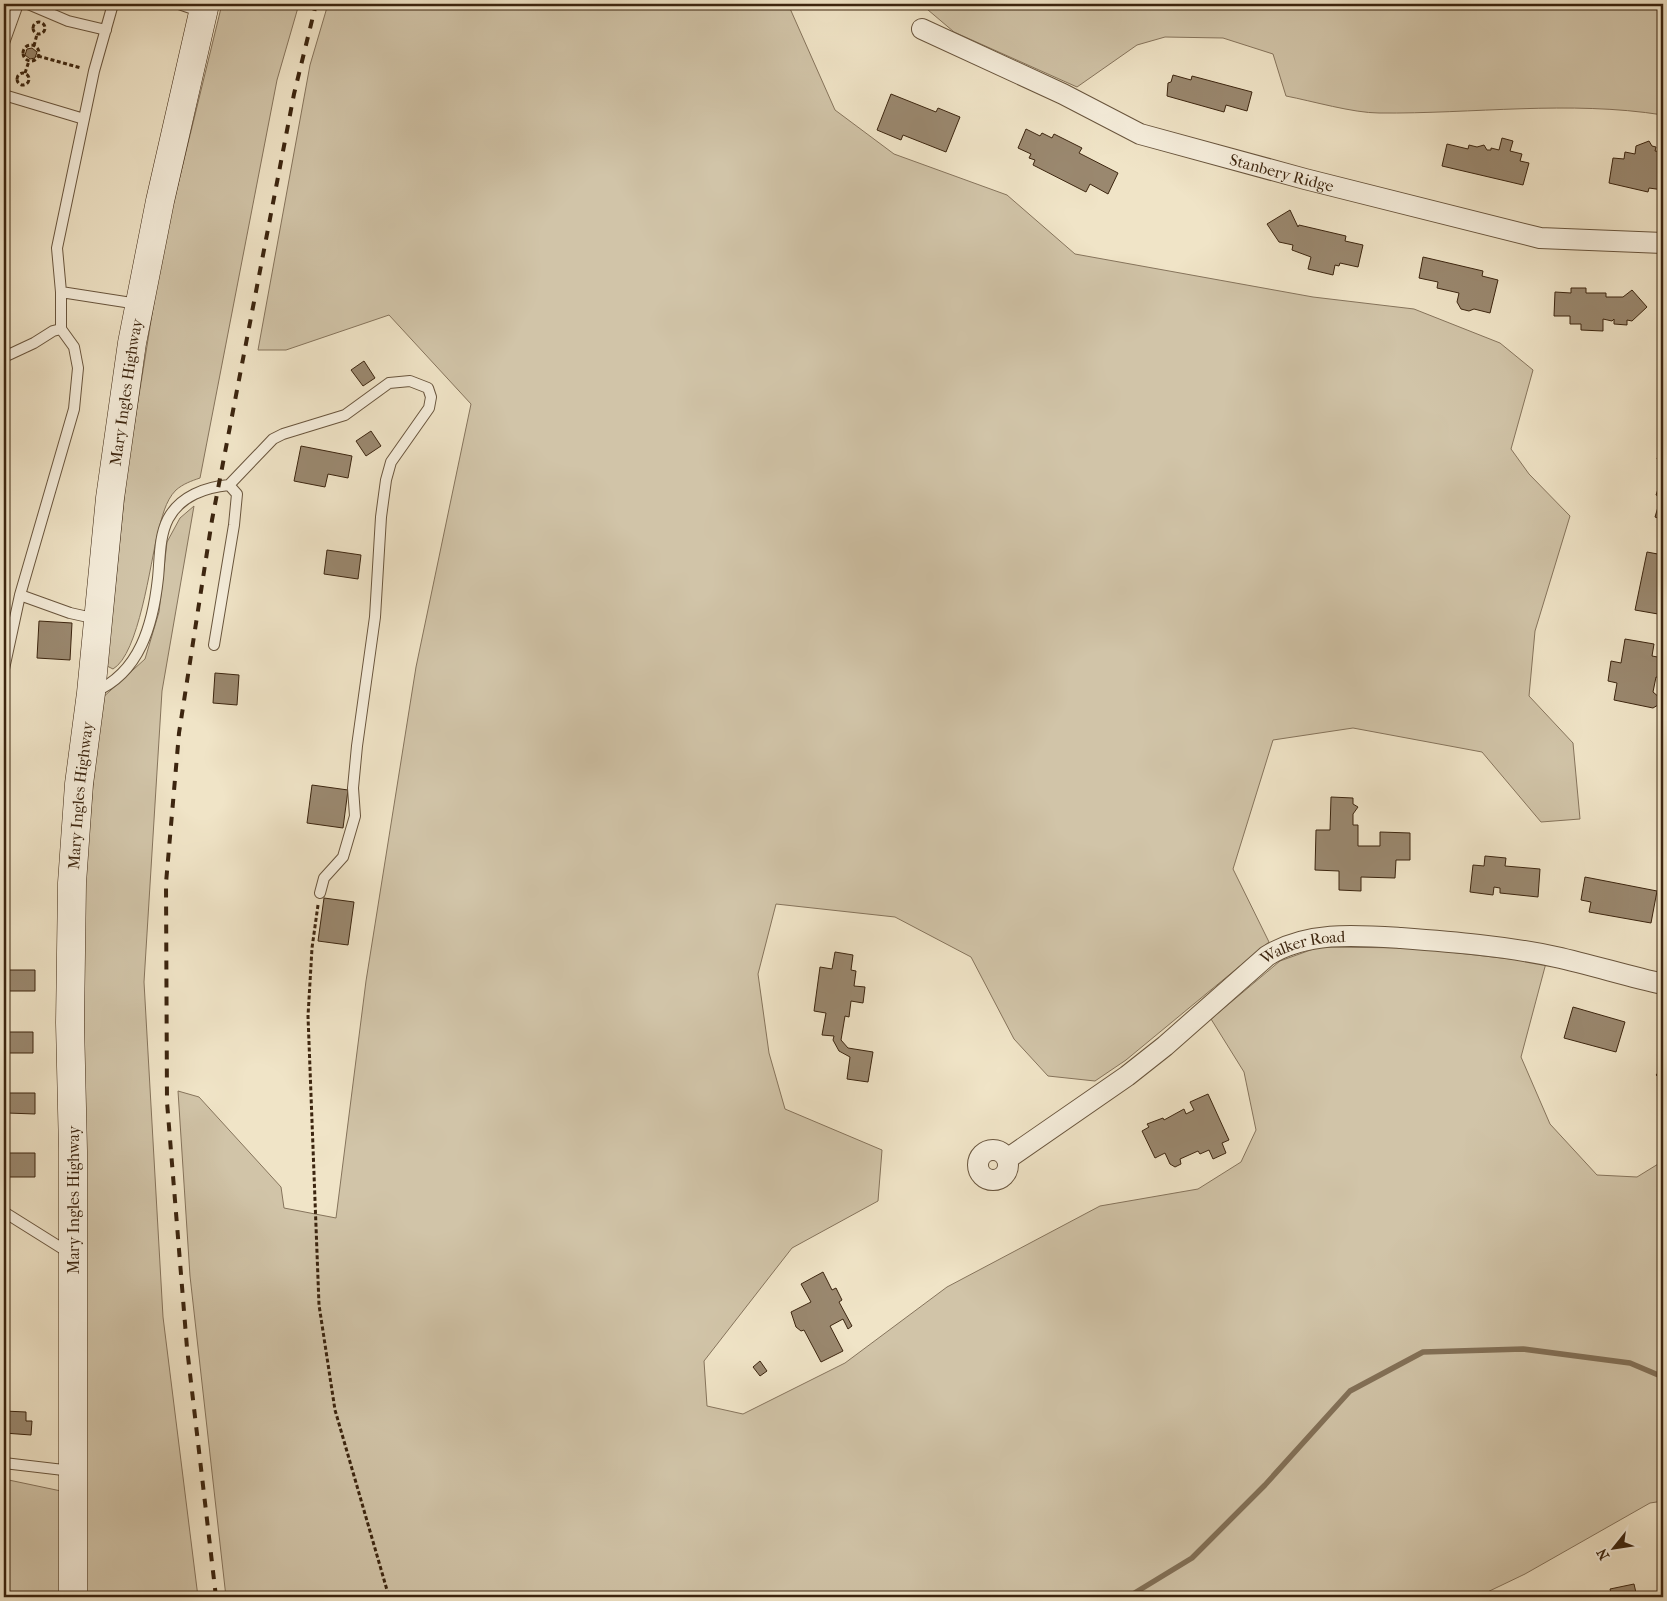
<svg xmlns="http://www.w3.org/2000/svg" width="1667" height="1601" font-family="'IM FELL French Canon',serif">
  <rect width="100%" height="100%" fill="#f0e4c7"/>
  <filter id="stains"><feTurbulence type="fractalNoise" baseFrequency=".004" numOctaves="4"/><feColorMatrix values="0 0 0 0 .2 0 0 0 0 .09 0 0 0 0 .02 0 0 0 .5 -.17"/></filter>
  <radialGradient id="worn" r=".72"><stop offset=".6" stop-color="#630" stop-opacity="0"/><stop offset="1" stop-color="#630" stop-opacity=".3"/></radialGradient>
  <path fill="#d1c4a8" stroke="#86745c" d="M222,4H299L277,80L200,478C191,481 183,484 176,490C165,501 162,518 158,532C150,564 139,654 113,669L107,666L127,470L163,246Z
    M328,4H788L835,110L894,154L1007,195L1075,254L1313,297L1414,309L1500,343L1533,370L1511,449L1529,474L1570,516L1535,631L1529,696L1573,743L1580,819L1541,822L1482,752L1353,728L1273,740L1233,869L1269,942L1126,1060L1095,1081L1048,1076L1014,1039L971,957L895,917L776,904L758,974L769,1053L785,1109L882,1150L878,1201L792,1248L704,1361L707,1406L743,1414L845,1363L947,1287L1100,1206L1198,1189L1241,1162L1256,1130L1244,1072L1211,1019L1280,961L1319,947L1414,948L1546,963L1521,1057L1550,1124L1597,1175L1637,1177L1663,1161V1501L1650,1503L1525,1574L1477,1597H226L190,1276L178,1091L199,1097L281,1187L284,1208L336,1218L366,981L416,667L471,404L389,315L286,350H258L310,65Z
    M921,4H1663V115C1569,100 1473,114 1379,113C1353,113 1312,101 1286,96L1273,54L1223,38L1165,37L1137,45L1077,87L954,32Z
    M194,506L162,691L144,982L163,1317L198,1597H82L84,892L100,700L145,659L159,612L167,542L180,518Z
    M4,1479L61,1491V1597H4Z"/>
  <g fill="none" stroke-linecap="round" stroke-linejoin="round">
    <path stroke="#837158" stroke-width="5.5" d="M1128,1597L1192,1558L1265,1485L1350,1391L1423,1352L1523,1349L1630,1363L1663,1377"/>
  </g>
  <path fill="#9a886f" stroke="#3c250f" d="M32,48L37,52L35,58L30,59L25,55L27,49Z
    M1173,75L1191,80L1192,76L1252,92L1247,111L1226,105L1224,112L1167,96L1168,83L1171,82Z
    M891,94L936,112L938,108L960,117L946,152L903,135L901,140L877,130Z
    M1026,129L1040,136L1042,133L1052,138L1054,134L1082,148L1079,153L1118,173L1108,194L1090,184L1086,192L1033,165L1035,160L1029,158L1031,154L1018,148Z
    M1502,138L1513,141L1510,151L1522,154L1520,161L1529,163L1523,185L1442,166L1447,144L1468,149L1469,145L1477,147L1484,145L1487,150H1491V148L1499,150Z
    M1649,141L1652,146L1656,147L1655,151L1663,152V190L1649,188L1648,192L1609,183L1613,158L1624,159L1625,152L1635,154L1636,146Z
    M1290,210L1298,227L1299,225L1346,236L1345,241L1363,245L1358,267L1340,263L1339,266L1335,265L1333,275L1308,269L1311,257L1292,250L1293,245L1279,242L1267,224Z
    M1423,257L1483,271L1482,276L1498,280L1490,313L1474,309L1469,311L1461,309L1457,302L1459,293L1437,288L1438,282L1419,278Z
    M1571,288H1586V293H1606V297H1623L1632,290L1647,307L1632,321L1627,320V325L1614,324V319L1612,321L1603,319V331L1581,330V324H1570V316H1554L1555,292L1571,293Z
    M364,361L375,378L363,386L351,370Z
    M371,431L381,446L366,456L356,441Z
    M1663,440V461L1657,459Z
    M301,446L352,456L348,478L328,474L325,487L294,481Z
    M1661,480L1663,481V520L1655,517L1661,497L1656,495Z
    M327,550L361,555L358,579L324,574Z
    M1647,552L1663,555V610L1658,609V614L1635,610Z
    M39,621L72,623L70,660L37,658Z
    M1625,639L1654,644L1652,656L1663,658V678L1656,677L1653,692L1660,698L1658,705L1653,708L1614,700L1617,683L1608,681L1611,661L1621,663Z
    M215,673L239,675L237,705L213,703Z
    M312,785L348,790L343,828L307,823Z
    M1331,797L1353,798V804L1358,807L1353,814V825H1358V846H1380V832L1410,833V860H1396L1395,878L1361,877V891L1339,890V871L1315,870L1316,830H1330Z
    M1485,856L1506,858L1505,866L1540,869L1538,897L1500,893V888L1494,887L1493,895L1470,892L1473,865L1484,866Z
    M1585,877L1657,891L1651,923L1589,912L1591,902L1581,900Z
    M324,898L354,902L348,945L318,941Z
    M835,952L853,955L851,970L856,971L854,986L865,987L863,1003L851,1001L849,1017L845,1016L841,1040L848,1048L873,1052L868,1082L847,1079L850,1057L839,1051L833,1040L834,1036L822,1035L826,1013L814,1011L820,967L832,969Z
    M4,970H35V991H4Z
    M1573,1007L1625,1022L1616,1052L1564,1038Z
    M7,1032H33V1053H7Z
    M1663,1067V1081L1656,1075Z
    M7,1093H35V1114L7,1113Z
    M1208,1094L1229,1140L1222,1143L1226,1153L1213,1159L1209,1150L1200,1154L1198,1151L1180,1159L1181,1164L1175,1167L1170,1164L1165,1153L1155,1158L1142,1131L1149,1127L1147,1124L1163,1118L1164,1120L1184,1109L1186,1114L1194,1110L1190,1102Z
    M6,1153H35V1177H5Z
    M823,1272L832,1290L836,1288L842,1300L839,1302L852,1326L848,1329L843,1319L830,1326L843,1351L821,1362L804,1330L801,1331L796,1327L791,1312L811,1302L801,1284Z
    M760,1361L767,1371L760,1376L753,1367Z
    M4,1411L26,1412V1421H32L31,1435L4,1433Z
    M1634,1584L1637,1597H1612L1610,1589Z
    M1663,1593V1597H1640Z"/>
  <g fill="none" stroke-linecap="round" stroke-linejoin="round">
    <g stroke="#69553d" stroke-width="12">
      <path id="lane" d="M28,4L68,21L106,30
        M113,4L94,71L57,248L61,292L138,304
        M179,4L202,12
        M4,43L18,4
        M4,95L84,119
        M61,329V292
        M4,357L34,343L53,331L61,329L74,347L78,368L74,409L20,595L4,669
        M20,595L70,613L97,619
        M214,645L234,525L237,494L229,485L273,439L283,434L345,415L389,383L410,381L428,388L431,397L429,408L391,462L386,480L381,517L375,617L357,746L353,788L355,816L343,857L324,878L320,893
        M94,692C140,673 153,624 158,578C160,558 159,537 168,519C180,496 206,487 229,485
        M4,1212L71,1254
        M4,1463L72,1471"/>
    </g>
    <g stroke="#69553d" stroke-width="22">
      <g id="street">
        <path id="s1" d="M922,29L1063,94L1140,134L1305,179L1540,238L1663,243"/>
        <circle cx="993" cy="1165" r="15"/>
        <path id="s2" d="M1007,1159L1127,1076L1165,1046L1267,956C1307,931 1356,935 1401,938C1453,942 1505,946 1556,957C1592,965 1627,976 1663,984"/>
      </g>
    </g>
    <g stroke="#3c250f" stroke-width="29">
      <g id="secondary">
        <path id="s3" d="M73,1597V1151L70,1023L72,883L79,784L91,693L110,498L132,343L160,201L205,4"/>
      </g>
    </g>
    <path stroke="#3c250f" stroke-width="3" stroke-dasharray="4 2.5" stroke-linecap="butt" d="M33 28a6 6 0 1 1 12 0a6 6 0 1 1-12 0Z
      M23 53a8 8 0 1 1 16 0a8 8 0 1 1-16 0Z
      M34,46L37,34
      M38,56L81,68
      M17 79a6 6 0 1 1 12 0a6 6 0 1 1-12 0Z
      M25,73L29,61
      M318,905L312,948L308,1016L319,1305L335,1410L389,1597"/>
    <use href="#lane" stroke="#f5eddb" stroke-width="10"/>
    <use href="#street" stroke="#f5eddb" stroke-width="20"/>
    <use href="#secondary" stroke="#f5eddb" stroke-width="28"/>
    <path stroke="#3c250f" stroke-width="4" stroke-dasharray="9 9" stroke-linecap="butt" d="M216,1597L187,1348L167,1102L166,883L179,733L212,520L294,94L316,4"/>
  </g>
  <g text-anchor="middle" stroke-width="4" stroke-linejoin="round" paint-order="stroke">
    <g font-size="16" fill="#3c250f" stroke="#f5eddb">
      <text dy="6" stroke="none"><textPath href="#s1" startOffset="389">Stanbery Ridge</textPath></text>
      <text dy="6" stroke="none"><textPath href="#s3" startOffset="1208">Mary Ingles Highway</textPath></text>
      <text dy="6" stroke="none"><textPath href="#s3" startOffset="802">Mary Ingles Highway</textPath></text>
      <text dy="6" stroke="none"><textPath href="#s2" startOffset="368">Walker Road</textPath></text>
      <text transform="translate(73 1200) rotate(-90)" y="6">Mary Ingles Highway</text>
    </g>
  </g>
  <rect width="1667" height="1601" fill="none" stroke="#f0e4c7" stroke-width="20"/>
  <rect x="5" y="5" width="1657" height="1591" fill="none" stroke="#3c250f" stroke-width="2.5"/>
  <rect x="10" y="10" width="1647" height="1581" fill="none" stroke="#3c250f"/>
  <g transform="translate(1614 1548) rotate(240)" stroke="#f5eddb" stroke-width="4" paint-order="stroke">
  <path d="M0-4L9 19L0 12L-9 19Z" fill="#3c250f"/>
  <text y="-8" font-size="14" font-weight="bold" text-anchor="middle" fill="#3c250f">N</text>
  </g>
  <rect width="100%" height="100%" filter="url(#stains)"/>
  <rect width="100%" height="100%" fill="url(#worn)"/>
</svg>
